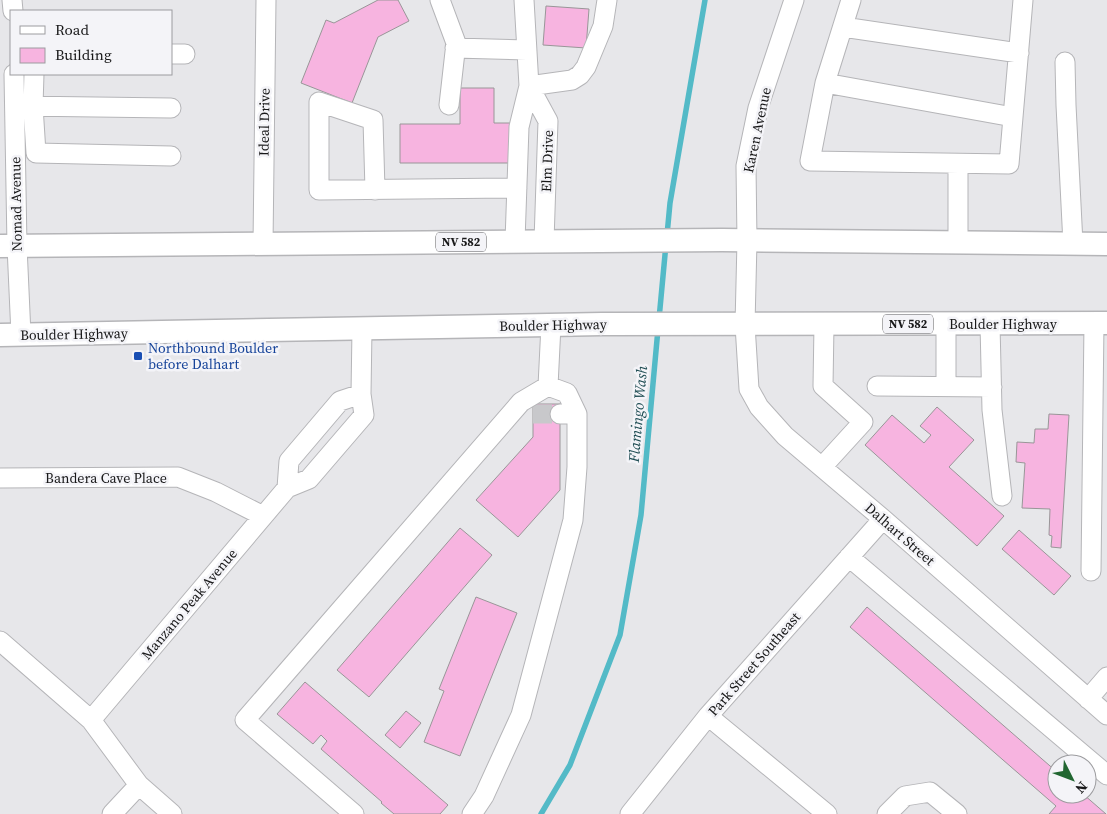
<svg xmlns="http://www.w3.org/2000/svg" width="1107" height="814" font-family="'Source Serif 4',serif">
  <rect width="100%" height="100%" fill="#e7e7ea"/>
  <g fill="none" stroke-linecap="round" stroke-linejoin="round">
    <path stroke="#53bac7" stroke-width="5.5" d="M667,235L670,203L705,0
      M659,319L666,244
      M541,814L570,765L620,635L641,515L658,329"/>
  </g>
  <path fill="#f7b4e0" stroke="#999698" d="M378,0H398L409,21L378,37L352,103L301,83L326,20L334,23Z
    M546,6L589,9L586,48L543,45Z
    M460,88H494V123H511V163H400V124H460Z
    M533,404H560V490L518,537L476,500L533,437Z
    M937,407L974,440L949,467L1004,516L977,546L865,445L892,415L924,443L931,435L920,426Z
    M1049,414L1069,415L1061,548L1051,547L1052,536L1049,535L1050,509L1022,508L1025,463L1016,462L1017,442L1034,443L1035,429H1048Z
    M460,528L492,555L369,697L337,670Z
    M1019,530L1071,576L1054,595L1002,549Z
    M476,597L517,613L460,756L424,742L444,691L439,689Z
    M867,607L1057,772V794H1083L1106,814H1049L1056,806L850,627Z
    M305,682L448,805L440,814H394L381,803L382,802L321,749L327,741L321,735L313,744L277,714Z
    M406,711L421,723L400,748L385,735Z"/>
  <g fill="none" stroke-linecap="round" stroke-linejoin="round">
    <path stroke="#c8c8cb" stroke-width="19" stroke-dasharray="19 9" stroke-linecap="butt" d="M533,414H560"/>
    <g stroke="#b5b5b8" stroke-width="21">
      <path id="minor" d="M12,0L13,11
        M440,0L456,43L449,105
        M794,0L758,108L746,166L747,241L745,325L749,389L759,407L785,436L883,519L1107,715
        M851,0L825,83L810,161L1009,164L1023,0
        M843,27L1019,53
        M455,48L527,50
        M171,54H185
        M1065,62L1066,105L1073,244
        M14,74L17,246L21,335
        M34,74L33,106L36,153L171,156
        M825,83L1013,117
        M529,86L548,121L544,241
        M529,86L572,80L580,75L586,67L603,26L607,0
        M20,106L171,108
        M375,190L373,120L319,102V190L517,188
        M515,241L519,127L529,86L524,0
        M958,243V164
        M263,244L266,0
        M946,324V387
        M990,324L992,410L1002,496
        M548,386L551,325
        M877,386L992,387
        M560,414H577
        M822,467L863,422L823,386L824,325
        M0,478L178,477L216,492L263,516
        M287,488L289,461L340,401L361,394
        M849,557L1107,775
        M1091,571L1094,323
        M0,641L91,720L139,785L172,814
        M1088,699L1107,677
        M708,716L827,814
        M91,720L287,488L309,479L364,415L361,394L362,329
        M112,814L139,785
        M354,814L245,720L521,402L548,386
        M472,814L484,796L521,715L573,520L577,467V414L567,393L548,386
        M630,814L708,716L883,519
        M887,814L905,796L930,792L957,814"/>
    </g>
    <g stroke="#b5b5b8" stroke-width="25">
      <path id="major" d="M0,246L722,240L1107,244
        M0,335L602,324L1107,323"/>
    </g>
    <use href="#minor" stroke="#fff" stroke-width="19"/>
    <use href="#major" stroke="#fff" stroke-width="22"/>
  </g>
  <rect fill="#1a4fb4" stroke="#f4f4f8" stroke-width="2" x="133" y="351" width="10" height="10" rx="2.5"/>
  <g text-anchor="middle" stroke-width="5" stroke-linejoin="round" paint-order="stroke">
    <g fill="#f4f4f8" stroke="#5a5a5c" stroke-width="1">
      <rect x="436" y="232.5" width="50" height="19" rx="4"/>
      <rect x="883" y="314.5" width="50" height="19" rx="4"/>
    </g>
    <g font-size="12" font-weight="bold" fill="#181819">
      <text x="461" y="246">NV 582</text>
      <text x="908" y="328">NV 582</text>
    </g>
    <g font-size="14" fill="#181819" stroke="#f4f4f8">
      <text transform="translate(264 122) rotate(-89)" y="5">Ideal Drive</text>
      <text transform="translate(757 130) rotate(-78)" y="5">Karen Avenue</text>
      <text transform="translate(547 161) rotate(-88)" y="5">Elm Drive</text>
      <text transform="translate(16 204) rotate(-91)" y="5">Nomad Avenue</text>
      <text x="1003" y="329">Boulder Highway</text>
      <text transform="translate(553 325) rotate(-1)" y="5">Boulder Highway</text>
      <text transform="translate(74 334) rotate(-1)" y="5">Boulder Highway</text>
      <text x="106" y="483">Bandera Cave Place</text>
      <text transform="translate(900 534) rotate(41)" y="5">Dalhart Street</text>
      <text transform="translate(189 604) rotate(-50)" y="5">Manzano Peak Avenue</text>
      <text transform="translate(754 664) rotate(-49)" y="5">Park Street Southeast</text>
    </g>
    <g font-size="14" fill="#164399" stroke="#f4f4f8" text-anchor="start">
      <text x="148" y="353">Northbound Boulder<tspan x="148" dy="16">before Dalhart</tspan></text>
    </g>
    <g font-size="15" font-style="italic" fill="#1f4d53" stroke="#f4f4f8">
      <text transform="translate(638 414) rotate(-85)" y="5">Flamingo Wash</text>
    </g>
  </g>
  <rect x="10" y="10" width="162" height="65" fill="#f4f4f8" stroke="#9c9c9f"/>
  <rect x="20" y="26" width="25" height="8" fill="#ffffff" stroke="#9c9c9f"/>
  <text x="55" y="35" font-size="15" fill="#181819">Road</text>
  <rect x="20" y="48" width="25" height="15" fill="#f7b4e0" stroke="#9c9c9f"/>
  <text x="55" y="60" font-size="15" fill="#181819">Building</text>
  <g transform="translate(1072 779) rotate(132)"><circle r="24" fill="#f4f4f8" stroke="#9c9c9f"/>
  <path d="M0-4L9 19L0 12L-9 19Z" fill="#216631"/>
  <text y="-8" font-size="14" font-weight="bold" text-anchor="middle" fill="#181819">N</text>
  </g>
</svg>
